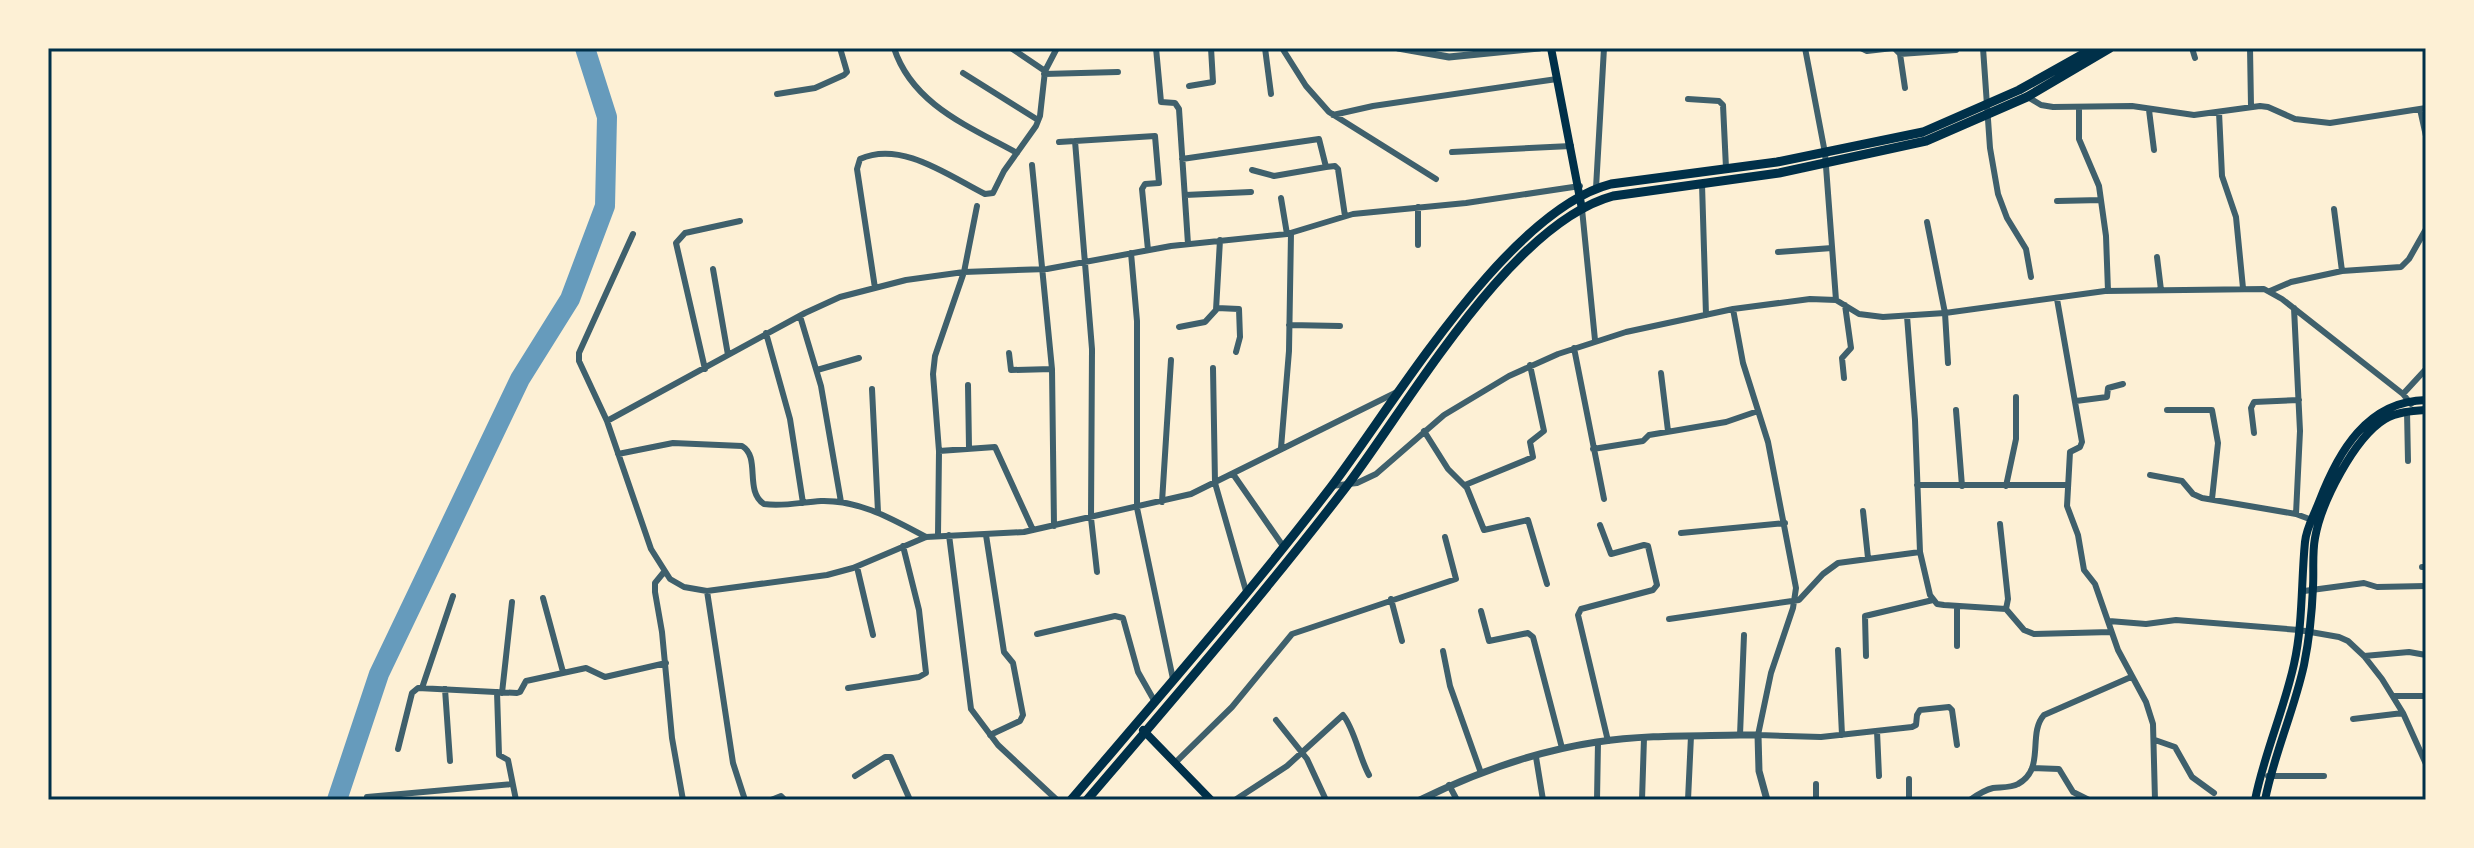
<svg xmlns="http://www.w3.org/2000/svg" width="2474" height="848" font-family="Manrope,sans-serif">
  <rect width="100%" height="100%" fill="#fdf0d5"/>
  <g fill="none" stroke-linecap="round" stroke-linejoin="round">
    <path stroke="#669bbc" stroke-width="20" d="M337,800L379,674L520,379L570,299L605,206L607,117L585,48"/>
    <path stroke="#3f606c" stroke-width="6" d="M894,48C912,104 968,126 1017,153
      M1011,48L1045,71
      M1156,48L1161,102L1175,103L1179,109L1188,244
      M1265,48L1271,94
      M1282,48L1306,86L1329,112L1436,179
      M1805,48L1825,153L1836,300L1859,314L1883,317L1945,313L2105,291L2264,289L2282,299L2403,394L2411,404
      M1861,48L1867,51L1893,48
      M1894,48L1900,54L1905,88
      M1983,48L1990,148L1998,194L2007,218L2026,249L2031,277
      M2192,48L2195,58
      M2250,48L2251,106
      M1900,54L1956,50
      M963,73L1038,120
      M1044,74L1118,72
      M1189,86L1213,82L1211,48
      M777,94L815,88L844,75L847,72L840,48
      M2026,96L2041,105L2053,107L2132,106L2194,115L2260,106L2268,107L2295,119L2330,123L2426,108
      M1688,99L1719,101L1723,105L1726,168
      M2079,108V139L2099,186L2106,236L2108,291
      M2420,109L2426,136
      M2149,110L2154,150
      M2219,112L2222,176L2236,217L2243,288
      M1333,115L1373,106L1557,79
      M1075,141L1092,349L1091,518L1097,572
      M1059,142L1155,136L1159,183L1145,184L1142,189L1148,250
      M1452,152L1571,146
      M1182,159L1319,139L1326,167L1335,166L1338,169L1345,216
      M1032,165L1052,369L1054,526
      M1252,170L1274,176L1326,167
      M1702,184L1706,315
      M1596,188L1604,48
      M1185,195L1251,192
      M1281,198L1287,234
      M2057,201L2101,200
      M1418,207V245
      M1582,209L1595,340
      M2334,209L2342,271
      M1927,222L1945,313L1948,363
      M1778,252L1832,248
      M1131,253L1137,321V508L1173,679
      M2157,257L2161,290
      M713,269L728,355
      M875,288L857,169L860,159C901,140 949,176 985,194L993,193L1004,171L1036,126L1040,116L1045,71L1057,48
      M2270,291L2291,282L2342,271L2401,267L2409,259L2426,229
      M2057,299L2082,442L2080,447L2070,452L2067,506L2078,535L2084,570L2095,584L2118,650L2146,702L2153,724L2155,800
      M1217,308L1239,309L1240,337L1236,352
      M2294,308L2300,431L2296,514L2312,520
      M1733,309L1743,363L1768,442L1796,588L1793,608L1771,673L1758,735L1821,737L1912,727L1916,725L1917,715L1920,710L1949,707L1952,710L1957,745
      M800,316L821,386L841,502
      M1907,316L1915,420L1920,552L1930,595L1937,604L1944,605L2006,609L2024,630L2034,634L2111,632
      M1289,325L1340,326
      M1179,327L1205,322L1216,310L1220,240
      M766,333L790,419L803,503
      M1574,348L1604,499
      M1009,353L1011,370L1052,369
      M1213,368L1215,483L1246,591
      M705,369L676,243L685,233L740,221
      M817,370L859,358
      M1661,373L1668,431
      M1844,378L1842,358L1851,348L1845,305
      M968,385L969,448
      M872,389L878,512
      M1397,392L1191,494L1024,532L926,537L853,568L827,575L707,591L684,587L670,579L651,549L607,421L805,313L840,297L906,280L964,272L1047,269L1171,246L1287,234L1353,214L1466,203L1580,186
      M2403,394L2426,369
      M2076,401L2107,397L2108,388L2123,384
      M1956,410L1962,486
      M2167,410H2212L2218,443L2212,499
      M2407,411L2408,461
      M607,421L579,361V353L633,234
      M1424,431L1448,469L1467,488L1484,530L1528,520L1547,584
      M2254,433L2251,408L2254,402L2299,400
      M1281,448L1289,351L1291,233
      M1593,449L1643,441L1649,435L1726,422L1758,411
      M939,451L995,447L1033,530
      M618,454L673,443L742,446C761,457 744,491 764,504C783,507 802,502 821,501C860,500 892,519 926,537
      M1233,474L1283,546
      M2150,475L2182,481L2193,494L2202,498L2296,514
      M1465,485L1533,457L1530,442L1544,431L1530,365
      M1917,485H2068
      M1331,486L1357,483L1376,474L1444,415L1509,376L1558,354L1626,332L1733,309L1810,299L1836,300
      M2006,486L2016,439V397
      M1162,502L1171,360
      M1863,511L1868,558
      M2000,524L2008,599L2006,609
      M1600,525L1611,554L1644,545L1648,546L1657,585L1653,590L1581,609L1578,615L1608,741
      M1681,533L1785,523
      M938,535L939,451L933,374L935,356L964,272L977,206
      M949,535L971,709L998,745L1057,800
      M986,535L1004,652L1013,663L1023,715L1020,721L990,735
      M857,567L873,635
      M2422,567H2426
      M664,572L655,583V592L662,632L672,738L683,800
      M707,591L733,763L745,800
      M2304,591L2364,583L2377,587L2426,586
      M543,598L563,672
      M1391,599L1402,641
      M1957,606V646
      M1481,611L1489,641L1528,633L1533,637L1562,748
      M1669,619L1799,600L1823,574L1838,563L1920,552
      M2109,621L2146,624L2176,620L2299,630L2339,637L2348,641L2364,656L2382,679L2403,713L2426,764
      M1037,634L1115,616L1123,618L1138,672L1155,702
      M1838,650L1842,735
      M1443,651L1450,686L1481,773
      M1866,656L1865,616L1933,600
      M2364,656L2409,652L2426,655
      M422,688L453,596
      M848,688L919,677L926,673L919,610L903,546
      M445,689L450,761
      M497,692L499,755L508,760L516,800
      M502,693L512,602
      M2393,696H2426
      M2353,719L2403,713
      M1276,720L1307,759L1326,800
      M1877,731L1879,776
      M1740,735L1744,635
      M2155,740L2175,747L2192,777L2214,793
      M398,749L412,693L418,688L517,693L520,692L526,681L586,668L605,677L666,663
      M1536,757L1543,800
      M1175,763L1232,707L1292,634L1456,579L1445,537
      M2032,768L2059,769L2073,792L2089,800
      M855,776L885,757H891L910,800
      M2268,776H2324
      M1909,779V800
      M1449,785L1457,800
      M367,797L512,784
      M771,800L781,796L785,800
      M1235,800L1287,766L1343,715C1355,730 1359,757 1369,775
      M1597,800L1598,742
      M1642,800L1644,738
      M1688,800L1691,736
      M1816,800V784
      M1970,800C1977,795 1984,790 1993,788C2000,787 2011,788 2018,784C2046,769 2027,734 2044,715L2131,677"/>
    <path stroke="#3f606c" stroke-width="7" d="M1398,48L1449,57L1539,48
      M1420,800C1475,773 1536,751 1597,742C1643,735 1692,736 1740,735H1758L1759,771L1767,800"/>
    <path stroke="#003049" stroke-width="8" d="M1551,48L1582,209
      M1143,730L1211,800
      M2255,800C2264,754 2284,710 2294,664C2303,624 2301,583 2305,542C2306,529 2314,515 2319,502C2338,452 2367,401 2426,400
      M2265,800C2274,754 2294,711 2304,665C2309,640 2312,613 2313,587C2314,571 2312,554 2315,538C2321,503 2354,438 2385,419C2397,412 2412,411 2426,410"/>
    <path stroke="#003049" stroke-width="9" d="M1071,800C1159,697 1249,594 1331,487C1395,403 1507,211 1611,184L1777,162L1923,132L2019,90L2094,48
      M1087,800C1175,697 1264,594 1346,487C1409,404 1510,224 1613,196L1779,173L1926,141L2027,97L2110,48"/>
  </g>
  <rect width="2474" height="848" fill="none" stroke="#fdf0d5" stroke-width="100"/>
  <rect x="50" y="50" width="2374" height="748" fill="none" stroke="#003049" stroke-width="3"/>
</svg>
